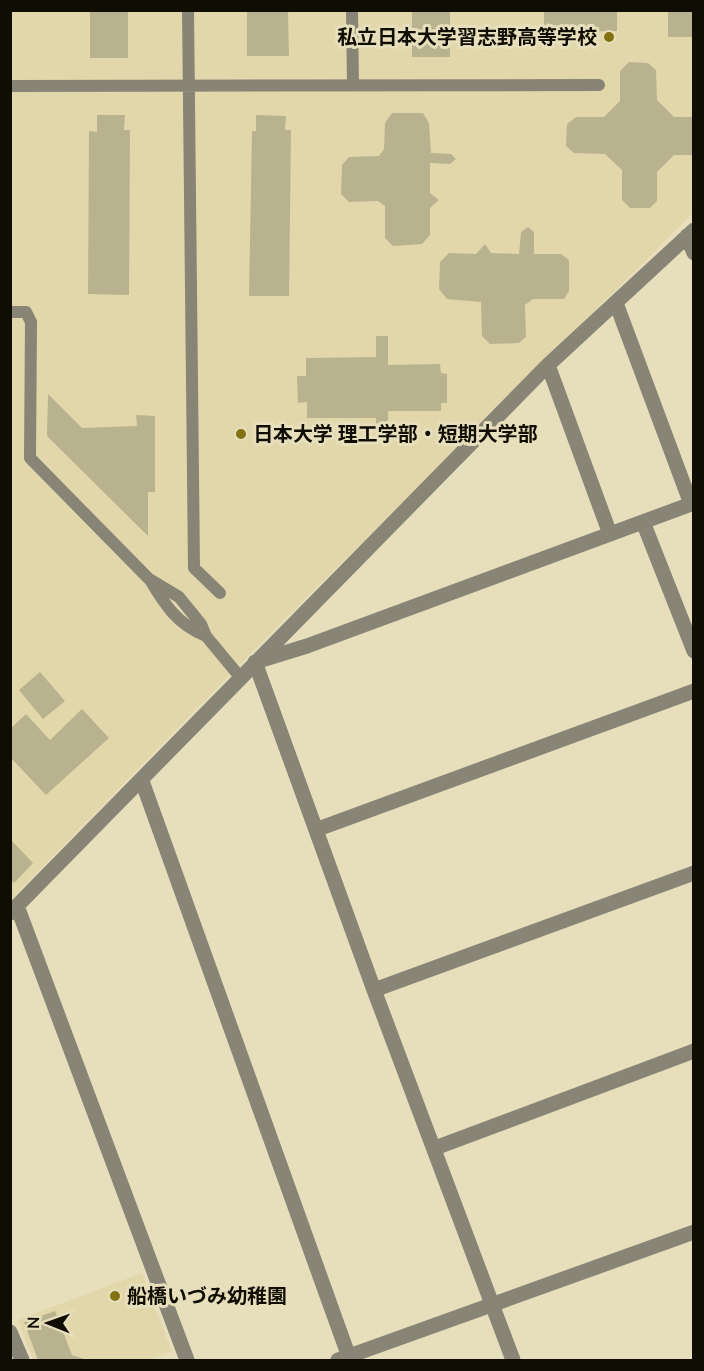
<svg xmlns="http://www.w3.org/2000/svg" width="704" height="1371" font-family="Lato,'Noto Sans JP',sans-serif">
  <rect width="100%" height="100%" fill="#e7dfbb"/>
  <path fill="#e1d7ab" d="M11,11H693V213L249,655L11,899Z
    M142,1273L172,1352L148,1360H33L18,1320Z"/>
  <path fill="#b9b28e" d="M90,10H128V58H90Z
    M247,10H288L289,56H247Z
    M412,10H450V57H412Z
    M544,10H617V31L544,32Z
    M668,10H694V37H668Z
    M629,62L648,63L656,70L657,100L674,117H694V155H674L657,172V201L650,208H630L622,200V170L605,154L574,153L566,146L567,124L576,117H604L620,101V71Z
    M392,113H423L429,123L431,153L451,154L456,159L450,164L430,163V193L439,200L430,208V235L422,244L393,246L385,238V206L378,201L349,202L341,194L342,165L349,157L379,156L384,149L385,123Z
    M97,115H125L124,130H130L129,295L88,294L89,131L97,132Z
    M256,115L286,116L285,130H291L289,296H249L252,131H256Z
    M528,227L534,232V254H561L569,260V291L564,299H533L525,305L526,337L519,343L490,344L482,336L481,302L447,299L439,289L440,262L449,253L476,254L485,244L491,253L519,254L521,232Z
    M376,336H388V365L440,364L441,373L447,374V403H441V411H388L389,440H376V418H307V402L298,403L297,376H306V358L376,357Z
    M48,394L82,428L137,426L136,415L155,416V492H148V536L47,436Z
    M40,672L65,701L43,719L19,690Z
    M82,709L109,738L46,795L10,757V729L26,714L50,740Z
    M10,839L33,863L14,883L10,880Z
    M55,1311L72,1355L87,1360H38L24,1322Z"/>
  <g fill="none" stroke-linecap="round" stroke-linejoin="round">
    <path stroke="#888476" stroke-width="12" d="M188,10L194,568L220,593
      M352,10L353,85
      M10,86L599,85
      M10,312H26L31,322L30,458L149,579L179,597L201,624L206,636L240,677
      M150,580C165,605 177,624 206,636"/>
    <path stroke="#888476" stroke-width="15" d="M687,236L694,253
      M616,303L691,504
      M548,365L610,534
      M643,522L694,651
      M142,781L349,1357
      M318,829L694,691
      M17,906L187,1360
      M10,913L548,365L694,230
      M374,990L694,873
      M435,1148L694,1051
      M10,1332L22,1360
      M338,1360L694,1232
      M513,1360L374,990L255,662L307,646L694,503"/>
  </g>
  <g fill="#847112" stroke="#e7dfbb" stroke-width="2">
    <circle cx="609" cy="37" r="6"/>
    <circle cx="241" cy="434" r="6"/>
    <circle cx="115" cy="1296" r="6"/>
  </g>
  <g text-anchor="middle" stroke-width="6" stroke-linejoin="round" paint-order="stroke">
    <g font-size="20" font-weight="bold" fill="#100d03" stroke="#e7dfbb" text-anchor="start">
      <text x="597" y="44" text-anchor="end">私立日本大学習志野高等学校</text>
      <text x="253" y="441">日本大学 理工学部・短期大学部</text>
      <text x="127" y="1303">船橋いづみ幼稚園</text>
    </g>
  </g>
  <rect width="704" height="1371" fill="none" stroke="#100d03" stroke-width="24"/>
  <g transform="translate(48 1323) rotate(271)" stroke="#e7dfbb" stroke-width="4.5" paint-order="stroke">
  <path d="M0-4.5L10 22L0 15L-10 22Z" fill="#100d03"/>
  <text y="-9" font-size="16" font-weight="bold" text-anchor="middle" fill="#100d03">N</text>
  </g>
</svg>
